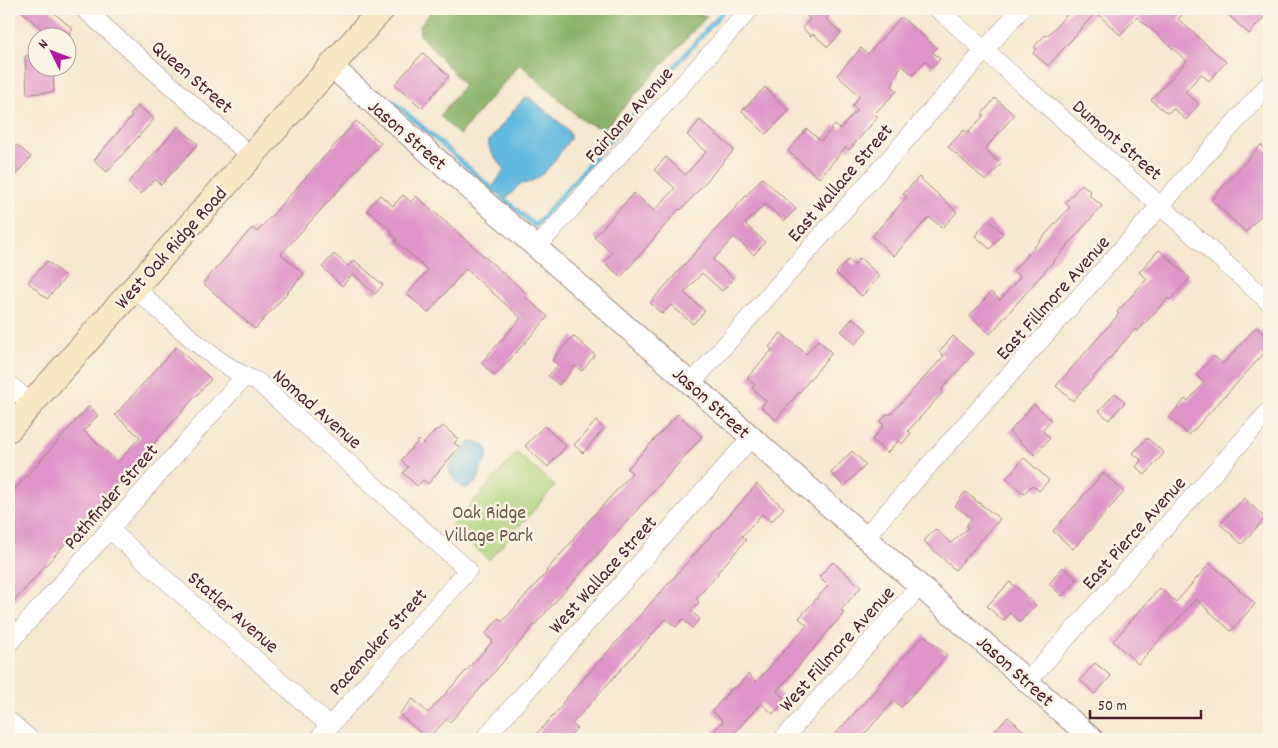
<svg xmlns="http://www.w3.org/2000/svg" width="1278" height="748" font-family="Dekko,sans-serif">
  <rect width="100%" height="100%" fill="#fcf5e5"/>
  <filter id="ink" filterUnits="userSpaceOnUse"><feTurbulence type="fractalNoise" baseFrequency=".02" numOctaves="2"/><feDisplacementMap in="SourceGraphic" scale="10" xChannelSelector="R" yChannelSelector="G"/><feConvolveMatrix kernelMatrix="1 2 1 2 8 2 1 2 1" color-interpolation-filters="sRGB"/></filter>
  <filter id="wash" filterUnits="userSpaceOnUse"><feTurbulence type="fractalNoise" baseFrequency=".0096" numOctaves="4" result="noise"/><feDisplacementMap in="SourceGraphic" scale="20" xChannelSelector="R" yChannelSelector="G"/><feGaussianBlur stdDeviation="1.12" result="paint"/><feColorMatrix in="noise" values="0 0 0 0 0 0 0 0 0 0 0 0 0 0 0 0 0 1.4 0 .05"/><feComposite in="paint" operator="in"/></filter>
  <g filter="url(#wash)">
    <rect width="100%" height="100%" fill="#f7e8d1"/>
    <path fill="#add17a" stroke="#7c7852" d="M517,453L555,486L489,560L451,526Z"/>
    <path fill="#8ab36a" stroke="#6a694a" d="M433,9H676L707,16L604,129L584,122L520,64L459,135L440,116L464,85L420,35L419,27Z"/>
    <path fill="#61b9de" stroke="#566c84" d="M529,97L566,128L570,134V139C558,155 542,184 520,184L505,200L492,188L504,170C500,159 487,154 489,141L520,103L525,98Z
      M477,442C487,444 490,452 486,461C485,464 482,465 481,467C480,469 480,474 479,476C477,483 471,487 464,488C455,482 443,470 453,459C455,457 458,457 460,455C466,448 464,442 477,442Z"/>
    <g fill="none" stroke-linecap="round" stroke-linejoin="round">
      <path stroke="#61b9de" stroke-width="4.5" d="M394,102L496,192
        M502,197L535,226L725,9"/>
    </g>
    <g id="blocks">
      <path fill="#df95c9" d="M19,9H49L73,29L66,38H52Z
        M801,9H835L826,19L841,33L828,47L813,34L811,36L802,28L810,19Z
        M1072,9H1187L1178,19L1226,62L1209,81L1201,74L1185,92L1199,104L1186,120L1174,109L1167,113L1151,100L1187,61L1137,17L1120,35L1096,12L1048,66L1033,53L1037,49L1034,47L1045,35L1047,36Z
        M1222,9H1259L1266,15L1249,34Z
        M901,17L937,48L933,52L940,59L932,68L925,61L913,75L901,65L892,86L897,91L874,114L878,117L849,150L846,147L819,178L788,151L807,129L821,141L835,125L840,129L857,110L852,106L860,96L837,75L861,48L868,54Z
        M423,53L449,76L422,108L395,84Z
        M38,55V68H53L54,92L27,94L25,56Z
        M765,87L789,111L766,134L742,111Z
        M995,98L1014,115L985,149L1001,164L986,181L948,147L964,130L968,133L984,115L982,114Z
        M138,106L154,119L107,172L94,160L132,116L130,115Z
        M700,120L734,150L681,210L679,209L621,277L604,262L612,253L594,237L634,193L654,211L675,188L654,170L666,157L685,175L706,152L687,135Z
        M356,121L381,143L281,254L304,274L255,329L203,283L252,228L257,232Z
        M178,127L198,144L161,185L155,179L141,194L128,183Z
        M17,145L31,157L9,182V155Z
        M1261,145L1269,152V206L1246,232L1211,200Z
        M919,177L957,212L942,228L929,217L894,256L872,236L907,197L903,194Z
        M762,178L796,209L784,221L765,204L745,224L765,242L754,255L734,237L713,260L734,279L722,291L702,273L684,293L705,311L693,324L671,305L662,314L650,303Z
        M1082,184L1091,192L1089,195L1102,206L990,334L970,316L991,292L1000,300L1020,277L1013,271L1070,207L1065,203Z
        M380,195L393,206L403,195L411,202L416,196L528,295L526,297L548,317L495,376L481,363L521,318L466,269L428,313L407,294L428,270L395,241L397,239L390,233L392,231L367,210Z
        M988,220L1003,233L990,249L975,236Z
        M1159,250L1190,278L1170,300L1168,298L1138,331L1135,329L1073,401L1056,386L1119,314L1117,312L1147,279L1139,272Z
        M334,254L348,266L354,260L383,285L375,294L353,274L342,286L322,267Z
        M860,258L880,276L862,296L836,273L848,260L854,265Z
        M47,261L66,277L47,299L28,282Z
        M853,318L867,330L855,344L841,331Z
        M1256,327L1269,339V348L1189,435L1169,417L1185,399L1188,401L1204,383L1196,375L1214,356L1223,364Z
        M781,333L806,354L818,340L832,353L776,420L761,407L766,401L752,388L755,385L747,378L772,350L769,347Z
        M573,336L595,355L582,371L575,366L559,385L548,376L558,365L552,360Z
        M953,336L973,354L941,390L943,392L908,431L911,433L902,444L898,441L887,453L872,440L884,425L880,422L888,413L890,415L944,356L939,352Z
        M176,347L211,379L9,607V496L89,406L98,415L84,431L118,462L140,437L115,415Z
        M1115,393L1125,402L1109,420L1099,411Z
        M1034,404L1051,420L1042,430L1050,438L1035,455L1009,432Z
        M678,414L702,437L530,630L480,689L450,722L447,719L427,739L399,714L413,699L428,713L493,641L485,634L499,618L502,622L547,572L546,571L574,539L573,538L632,473L627,469Z
        M596,421L604,429L583,453L574,445Z
        M443,426L458,439L454,443L459,447L428,484L423,480L417,486L403,473L408,467L401,460L419,440L423,444L437,429L439,430Z
        M544,426L566,446L548,467L525,446Z
        M1147,438L1164,453L1145,475L1136,467L1141,460L1133,453Z
        M852,451L866,465L844,486L831,473Z
        M1024,458L1049,480L1039,491L1032,485L1024,494L1006,478Z
        M1103,473L1124,492L1073,549L1053,531Z
        M757,484L784,508L771,522L762,514L742,536L746,540L717,573L718,574L696,599L699,602L691,611L700,619L692,628L683,619L676,627L666,619L572,724L577,728L567,739H532L563,705L562,703Z
        M965,492L1000,519L955,570L924,541L935,529L951,543L968,528L966,526L972,518L955,506Z
        M1244,498L1265,518L1242,544L1220,524Z
        M833,562L861,587L841,610L844,613L777,691L786,700L773,714L761,703L729,739H707L723,721L712,711L733,687L735,689L748,674L756,682L807,625L799,618L828,586L819,577Z
        M1210,563L1255,604L1231,631L1196,599L1138,664L1113,641L1160,588L1176,602Z
        M1063,567L1077,580L1062,596L1049,584Z
        M1010,582L1036,605L1020,622L1010,613L1003,621L987,606Z
        M924,635L947,655L923,683L901,707L894,701L860,739H831L878,687L877,686Z
        M1095,663L1111,676L1095,694L1080,680Z
        M1008,717L1033,739H987Z"/>
    </g>
  </g>
  <g filter="url(#ink)">
    <use href="#blocks" fill-opacity="0" stroke="#a0847e" stroke-width="1"/>
    <g fill="none" stroke-linecap="round" stroke-linejoin="round">
      <g stroke="#a0847e" stroke-width="19">
        <path id="minor" d="M84,9L251,156
          M938,9L1269,302
          M537,247L750,9
          M134,288C171,319 214,365 258,382L468,570L318,739
          M9,384L31,404
          M691,384L1021,9
          M109,529L330,726
          M865,537L1269,84
          M9,643L244,377
          M1028,681L1269,411
          M9,721L30,739
          M484,739L751,438
          M783,739L920,586"/>
      </g>
      <g stroke="#a0847e" stroke-width="24">
        <path id="tertiary" d="M331,66L920,586L1092,739"/>
      </g>
      <g stroke="#a0847e" stroke-width="27">
        <path id="secondary" d="M9,429L382,9"/>
      </g>
      <use href="#minor" stroke="#fff" stroke-width="18"/>
      <use href="#tertiary" stroke="#fff" stroke-width="22"/>
      <use href="#secondary" stroke="#f8e8c3" stroke-width="25"/>
    </g>
  </g>
  <g text-anchor="middle" stroke-width="5" stroke-linejoin="round" paint-order="stroke">
    <g font-size="20" fill="#4a1f2b" stroke="#fcf5e5">
      <text transform="translate(193 76) rotate(41)" y="7">Queen Street</text>
      <text transform="translate(628 114) rotate(-48)" y="7">Fairlane Avenue</text>
      <text transform="translate(408 134) rotate(41)" y="7">Jason Street</text>
      <text transform="translate(1118 139) rotate(41)" y="7">Dumont Street</text>
      <text transform="translate(839 182) rotate(-49)" y="7">East Wallace Street</text>
      <text transform="translate(170 247) rotate(-48)" y="7">West Oak Ridge Road</text>
      <text transform="translate(1052 297) rotate(-48)" y="7">East Fillmore Avenue</text>
      <text transform="translate(712 402) rotate(42)" y="7">Jason Street</text>
      <text transform="translate(318 408) rotate(41)" y="7">Nomad Avenue</text>
      <text transform="translate(110 496) rotate(-49)" y="7">Pathfinder Street</text>
      <text transform="translate(1133 532) rotate(-48)" y="7">East Pierce Avenue</text>
      <text transform="translate(602 574) rotate(-48)" y="7">West Wallace Street</text>
      <text transform="translate(234 611) rotate(41)" y="7">Statler Avenue</text>
      <text transform="translate(377 641) rotate(-48)" y="7">Pacemaker Street</text>
      <text transform="translate(836 648) rotate(-48)" y="7">West Fillmore Avenue</text>
      <text transform="translate(1016 670) rotate(42)" y="7">Jason Street</text>
    </g>
    <g font-size="20" fill="#685443" stroke="#fcf5e5">
      <text x="489" y="518">Oak Ridge<tspan x="489" dy="23">Village Park</tspan></text>
    </g>
  </g>
  <rect width="1278" height="748" fill="none" stroke="#fcf5e5" stroke-width="30"/>
  <g transform="translate(52 52) rotate(312)"><circle r="24" fill="#fcf5e5" stroke="#b59f9b"/>
  <path d="M0-4L9 19L0 12L-9 19Z" fill="#b5179e"/>
  <text y="-8" font-size="14" font-weight="bold" text-anchor="middle" fill="#4a1f2b">N</text>
  </g>
  <path d="M1090 710v8h111v-8" fill="none" stroke="#4a1f2b" stroke-width="2.5"/>
  <text x="1098" y="710" font-size="15" fill="#4a1f2b" stroke="#fcf5e5" stroke-width="4" paint-order="stroke">50 m</text>
</svg>
